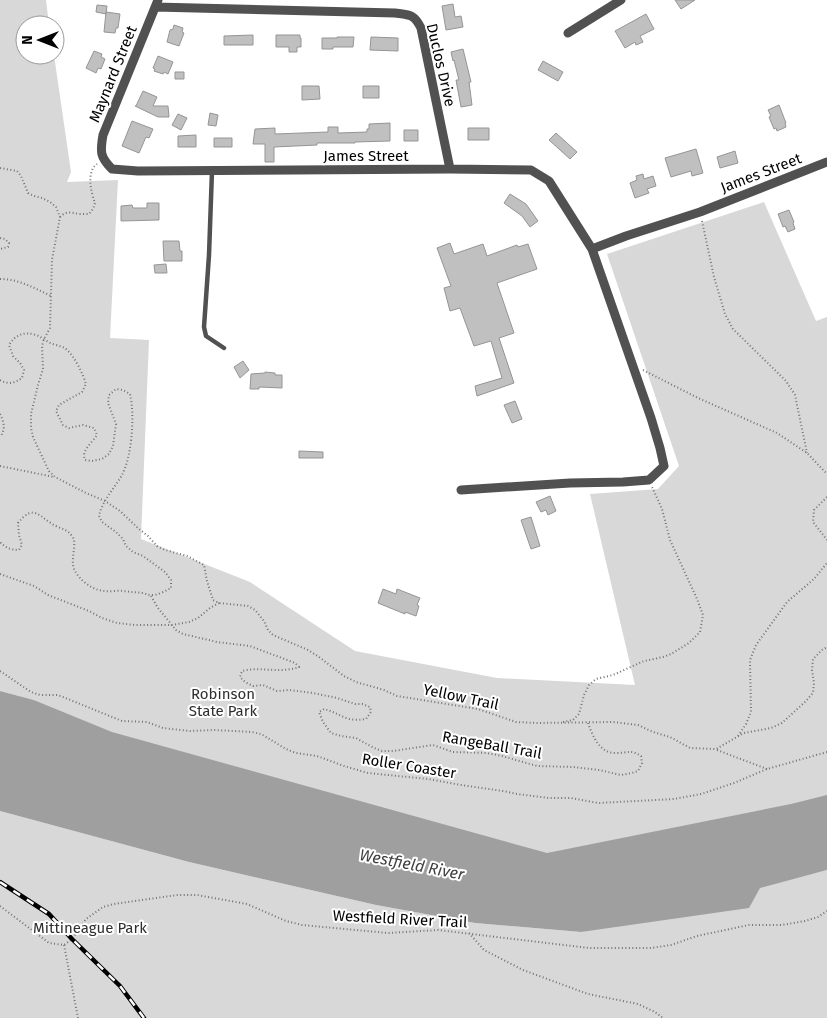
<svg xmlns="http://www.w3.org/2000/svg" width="827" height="1018" font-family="'Fira Sans',sans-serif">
  <rect width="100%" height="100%" fill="#fff"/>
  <path fill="#d8d8d8" d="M0,0H46L49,25H25V55H54L71,172L67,182L118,180L110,338L149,340L141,539L250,582L355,651L497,678L635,685L590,494L658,489L679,466L607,254L764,202L816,321L827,317V832L627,885L111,732L34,700L0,691Z
    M0,811L189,862L376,905L475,923L581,932L827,870V1018H0Z"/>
  <path fill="#9f9f9f" d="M0,691L34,700L112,732L547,853L791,804L827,795V870L760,888L749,908L581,932L475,923L376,905L189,862L0,811Z"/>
  <path fill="#c0c0c0" stroke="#959595" d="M675,0H695L681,9Z
    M453,4L455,17L461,16L463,27L446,30L442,6Z
    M97,5L107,6L106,14L96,12Z
    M106,12L120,14L118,28H116L115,33L104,32Z
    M646,14L654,29L640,36L643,42L636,45L635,42L625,48L615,31Z
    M174,25L183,28L182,32L184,33L179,46L167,42L170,30L173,29Z
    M253,35V45H224V36Z
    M276,35H300V38H301V47H297V52H289V47H276Z
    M337,37H354L353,47H333V49H322V38H337Z
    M371,37L398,38V51L370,50Z
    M463,49L471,82H469L472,105L461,107L456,80H459L454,60L453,61L451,52Z
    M94,51L102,54L101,57L105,59L101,69L98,68L96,73L86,68Z
    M158,56L173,62L168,74L164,72L163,74L154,71L155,69L153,68Z
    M543,61L563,72L558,81L538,70Z
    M175,72H184V79H175Z
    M302,86H319L320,99L302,100Z
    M363,86H379V98H363Z
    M143,91L157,97L153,106H168L169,117H158L135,106H136Z
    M779,105L786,123H785L786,127L777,131L776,128L774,129L769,117L771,116L768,110Z
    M210,113L218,115L216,126L208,125Z
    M178,114L187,118L181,130L172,125Z
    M132,121L153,129L149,138L146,137L139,153L122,146Z
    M390,123V141L355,142V143H317V145L274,147V162H265V144H253L255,129L275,128V134L328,132V127H338V133L367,132V129H369V124Z
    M468,128H489V140H468Z
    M404,130H418V141H404Z
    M556,133L577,152L570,159L549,140Z
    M196,135V147H178V136Z
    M214,138H232V147H214Z
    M696,149L703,173L692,176L691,171L671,177L665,158Z
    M735,151L738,163L720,168L717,157Z
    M643,174L644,179L653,176L656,186L647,189L649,193L635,198L630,183L637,180L636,176Z
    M510,194L526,204L538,221L530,227L522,216L504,203Z
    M147,203H159V220L121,221V206L132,205L133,208H147Z
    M789,210L794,222L793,223L795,229L788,232L785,226L783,227L778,214Z
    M163,241H179L180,251H182V261H164Z
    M450,243L454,254L483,244L487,256L517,245L518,247L528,244L537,269L497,283L514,333L499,338L514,383L477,396L475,386L502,378L491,341L474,346L460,308L450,311L444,288L451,286L437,248Z
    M166,264L167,273H155L154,265Z
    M243,361L249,370L240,378L234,367Z
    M265,372L275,373V375H282V388L259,387V389H250L251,374L265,373Z
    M515,401L522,419L512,423L504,405Z
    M299,451L323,452V458H299Z
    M550,496L556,511L548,515L546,510L541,512L536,502Z
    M531,517L540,546L531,549L521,520Z
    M383,589L396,594L397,589L420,598L417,605L419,606L416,616L405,612V614L378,603Z"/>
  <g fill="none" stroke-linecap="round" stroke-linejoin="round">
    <path stroke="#737373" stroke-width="2" stroke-dasharray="1 2.5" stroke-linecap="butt" d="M0,168L17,171L21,176L28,193L34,196L42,198L50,202L56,207L60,217L52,260L50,328L44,339L42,346L43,369L38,385L31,414V428L33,437L46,465L49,471L55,477L86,493L105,501L120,511L139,529L148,536L157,546L165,550L187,556L204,565L207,581L213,600L219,603L248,606L255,610L264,621L268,630L273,635L308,650L319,657L344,676L356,682L384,690L397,696L478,709L516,722L537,723L613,722L638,725L653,732L670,737L690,748L716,749L744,733L771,728L782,723L806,701L813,693L814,683L812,670L813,659L822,650L827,647
      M60,217C67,210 71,213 80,214C83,214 86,214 89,214L93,209L95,203C91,192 86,172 97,164
      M702,221L714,277L725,314L733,329L786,381L795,395L807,453
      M0,238L5,239L9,243L8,247L0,249
      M0,279C19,279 34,288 51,296
      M643,370L698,398L777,433L807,453L827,474
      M0,380C8,385 15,383 22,378L24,370L20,363L13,356L9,345C15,335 24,331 36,335C42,337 47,342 53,344C58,346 63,346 67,350C75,357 83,374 86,384L82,392L59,405L56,411L63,425L69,428L83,425L94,428L97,435C92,443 81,450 85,460L92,461L102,459L109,454L113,446L116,424L108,403L109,395L116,389L123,390L130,394C135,415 132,456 122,475C114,489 102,501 99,516L102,522L116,532L123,539L126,546L133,552L143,556L165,572L171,580V588C165,591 157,596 150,595C147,595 145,593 142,593C136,592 130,592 123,591C117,590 110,592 104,591C92,590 79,580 74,569C70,558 78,543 72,536C68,530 62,529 56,526C39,518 35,502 18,523L19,535L22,545L19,550C11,550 6,548 0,542
      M0,414C4,422 6,429 0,437
      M0,466L54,477
      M827,497L814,510L813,522L827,540
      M0,574L34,586L48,595L89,611L102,618L117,623L135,625H172L189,622L198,618L210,608L219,603
      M151,596L158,608L176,630L183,634L217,642L250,646L295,663L299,667C280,674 261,666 242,671L240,677L245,682L253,686L263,685L277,691L289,690L313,693L337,698L355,704H362L370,707L371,712L366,719C360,720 354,720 349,719C340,716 333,711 324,709L319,712L323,722L331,733L341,736L356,738L374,748L382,751H393L433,745L453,752L487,753L502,756L537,766L573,767L599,770L621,775L632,773L638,771L642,763L641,756C630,749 629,753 617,753C600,754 593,737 588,723
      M0,671L31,692L40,695H58L122,721L147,722L163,728L190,731L214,730L252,732L261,734L286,749L296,753L317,756L344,766L368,773L428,779L461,785L503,791L517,794L549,798H571L598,803L656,800L674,799L701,794L734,783L767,769L827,752
      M563,722L573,720L579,714L584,695L589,685L596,679L613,675L644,661L663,657L671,654L689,643L700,632L703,615L697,599L670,540L662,509L652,487
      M738,736L746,724L751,712L750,660L756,645L787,602L814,579L827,563
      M717,750L767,769
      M0,906L49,943L64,945L72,939L86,919L103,907L114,904L177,895H197L247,904L286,921L302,925L388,933L438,930L589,948H651L671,945L697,936L749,925H782L805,921L818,917L827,911
      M469,933L484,950L523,970L588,994L638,1004L655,1012L663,1018
      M64,945L78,1018"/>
    <path stroke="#515151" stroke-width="4.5" d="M212,171L209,255L204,327L206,336L224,348"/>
    <path stroke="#515151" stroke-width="9" d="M158,0L103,135C100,152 100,157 112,169L138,171L450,169L531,170L549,181L592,249L651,418L660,448L664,466L649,480L623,482L570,483L461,490
      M155,7L395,13C410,15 414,14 421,28L450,169
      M568,33L621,0
      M592,249L626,236L700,212L827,162"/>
    <g stroke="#000" stroke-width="4.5">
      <path id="rail" d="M0,882L49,914L72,939L120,986L144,1018"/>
    </g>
    <use href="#rail" stroke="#fff" stroke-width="2.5" stroke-dasharray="8" stroke-linecap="butt"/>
  </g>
  <g text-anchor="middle" stroke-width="4" stroke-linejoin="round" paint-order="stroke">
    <g font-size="15" fill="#000" stroke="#fff">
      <text transform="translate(441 65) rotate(77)" y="5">Duclos Drive</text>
      <text transform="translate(113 74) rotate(-68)" y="5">Maynard Street</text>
      <text x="366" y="161">James Street</text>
      <text transform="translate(761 173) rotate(-21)" y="5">James Street</text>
      <text transform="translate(461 697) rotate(12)" y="5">Yellow Trail</text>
      <text transform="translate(492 745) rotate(10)" y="5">RangeBall Trail</text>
      <text transform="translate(409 766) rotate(9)" y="5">Roller Coaster</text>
      <text transform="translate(400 919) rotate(3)" y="5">Westfield River Trail</text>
    </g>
    <g font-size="15" fill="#2f2f2f" stroke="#fff">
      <text x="223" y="699">Robinson<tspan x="223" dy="17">State Park</tspan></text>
      <text x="90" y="933">Mittineague Park</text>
    </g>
    <g font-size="16" font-style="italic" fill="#404040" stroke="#fff">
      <text transform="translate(412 864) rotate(11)" y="6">Westfield River</text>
    </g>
  </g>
  <g transform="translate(40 40) rotate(270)"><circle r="24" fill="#ffffff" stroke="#999999"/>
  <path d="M0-4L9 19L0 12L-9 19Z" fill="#000000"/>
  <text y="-8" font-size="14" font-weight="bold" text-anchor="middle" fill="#000000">N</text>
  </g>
</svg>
